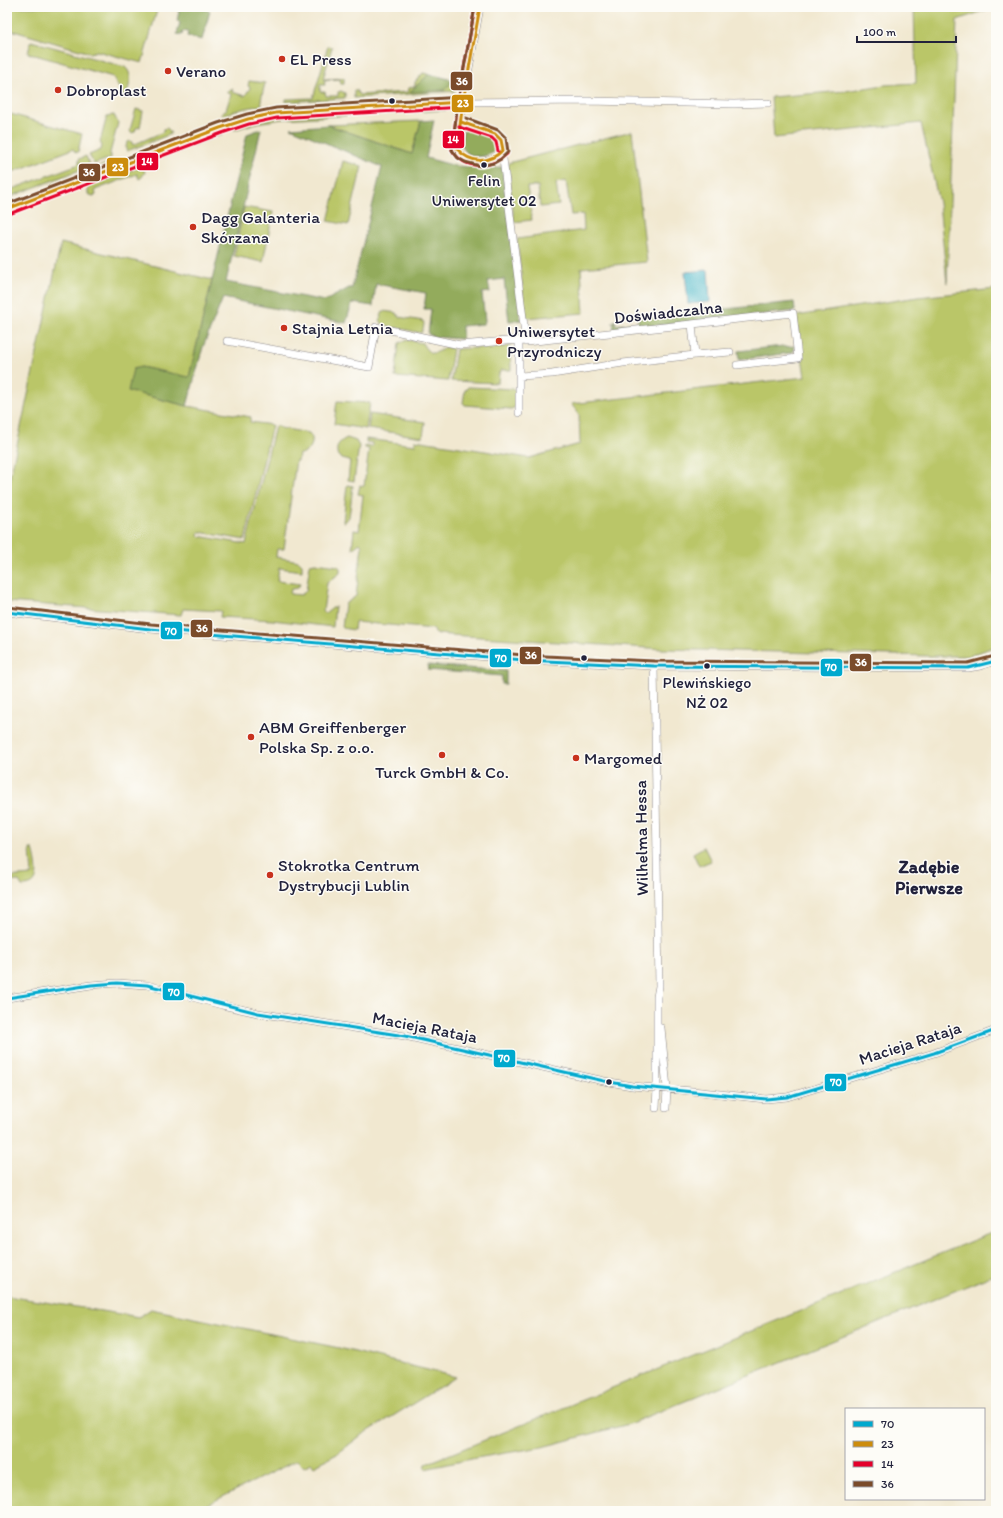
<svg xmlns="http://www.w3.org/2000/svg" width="1003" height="1518" font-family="Itim,sans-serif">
  <rect width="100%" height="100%" fill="#fdfcf7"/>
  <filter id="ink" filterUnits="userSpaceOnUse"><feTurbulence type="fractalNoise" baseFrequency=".025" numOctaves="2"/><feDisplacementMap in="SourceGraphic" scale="8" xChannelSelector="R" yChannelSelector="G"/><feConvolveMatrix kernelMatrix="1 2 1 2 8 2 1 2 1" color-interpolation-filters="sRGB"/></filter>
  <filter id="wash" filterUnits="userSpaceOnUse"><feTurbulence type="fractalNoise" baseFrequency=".012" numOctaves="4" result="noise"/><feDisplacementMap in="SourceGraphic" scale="16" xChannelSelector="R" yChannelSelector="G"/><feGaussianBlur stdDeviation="0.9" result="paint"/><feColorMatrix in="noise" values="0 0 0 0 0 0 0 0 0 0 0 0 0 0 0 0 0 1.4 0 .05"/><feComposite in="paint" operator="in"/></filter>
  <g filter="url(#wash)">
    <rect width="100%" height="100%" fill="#f1e8d0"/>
    <path fill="#bac668" stroke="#6e7452" d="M7,7H158L142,63L97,51L90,53L7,29Z
      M914,7H995L957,20L947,283L939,203L921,123L774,138L771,97L845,91L884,85L916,83Z
      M31,41L125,67C135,76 128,88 125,99L113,77L28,53Z
      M328,46L332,47L323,79L344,78V84H341L340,79L324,80L325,85H320V92H325L326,96H338V92L341,91L345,93V98L286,102V99L313,98Z
      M423,73L456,81L455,91L354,98V90H356L359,95L408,92L409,88L415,86V82Z
      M249,81L265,83L261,100L262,105L242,109L222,115V112L226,110L231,94L226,92L233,88L232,92L245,96L248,91H249L250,87L248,86Z
      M344,102L340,105L292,109L287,106Z
      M278,106L274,110L248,115L227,121L224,119L243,112Z
      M447,107L446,110L282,119L256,123L234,130L238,125L248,122L278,117Z
      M136,109L143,111L140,127L136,128L135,132L131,133L130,130Z
      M7,113L82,134L78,152L76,153L73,149L7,174Z
      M114,115L118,123L110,153L111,158L94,164L89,155L101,150L102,146L100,142L107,116Z
      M421,121L412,154L328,125Z
      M167,128L169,130L171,134L127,151L126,150C126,146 126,141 131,141L133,145L163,132V129Z
      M632,131L647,262L581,268L584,313L526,318L517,239L584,230L583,214L571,215L566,181L556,183L559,205L540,207L538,186L527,187L532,220L514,222L508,163Z
      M218,132L222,134L152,161L158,155Z
      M86,156L90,166L7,198V191L79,164V159Z
      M343,161L362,166L348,225L328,221Z
      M111,162L107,167L52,188L51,185Z
      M142,166L145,172L142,177L139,179L137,174L95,190L96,195L93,196L88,194V187Z
      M244,207L273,212L263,262L234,256Z
      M61,243L212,280L189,378L141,367L129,391L187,406L251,417L250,422L272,425L245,540L199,532L198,536L246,544L275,426H279L280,428L309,433C317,441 309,454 299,454L298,460H296L284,549H277L276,557L299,561L302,564V571L279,568L277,581L300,584L298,588L291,589L290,594L301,595L306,591L310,564L315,563L338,566L340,568V573L327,583L323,611L325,614L335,606L333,627L272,620L220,617L221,611L183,609L181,615L7,602V491Z
      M996,289V646L969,656H930L663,649L435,634L434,629L355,622L354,630L342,628L345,604L356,596L362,546L360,543L352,549L354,530L359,531L363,495L358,494L360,485L364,486L369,449L365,448V446L372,447V443L366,442V439L415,445V440L529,458L580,444L579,414L571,404L805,377L796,316L918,297Z
      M383,311L397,313L399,317L423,321C425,324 423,330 421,333L383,325L380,320Z
      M408,340L422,343C429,355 434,356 445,347L453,349L448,381L395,377L399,343Z
      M510,346L511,370H501L499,373L498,383L451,381L456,349Z
      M468,387L514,389L517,392L516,407L511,409L465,405L463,403L465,390Z
      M337,401L370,403L366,429L334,424Z
      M370,414L425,422L423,437L368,429Z
      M347,438L356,441L359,446L354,481L348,480L350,461L342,459L337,453C336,445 340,441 347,438Z
      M347,485L353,486L349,517L345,522H343Z
      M704,847L711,861L699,866L693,853Z
      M30,849H33C35,857 41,879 32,884C29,886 25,886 22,886L19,881L7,882V877L32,875Z
      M996,1231V1274L629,1424L542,1447L476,1458L425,1469L426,1464Z
      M7,1296L139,1317L151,1309L339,1348L456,1377L359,1437L337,1454L314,1466L311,1463L304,1467L297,1460L194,1511H7Z"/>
    <path fill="#93ab5c" stroke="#5a664c" d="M177,7H196L210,11L202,40L187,36L188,32L183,31L182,35L177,34L180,22L177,21L179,11L176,10Z
      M429,74L453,80L445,90L410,92Z
      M434,120L426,158L456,166L488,168L502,167L521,320L509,321L504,279L488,281L490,292L482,293L485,321L483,324L462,326V339L435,337L428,334L431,309H424L426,293L376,284L373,306L352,303L346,323L223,298L203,347L187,406L128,391L133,369L141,367L189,377L247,134L261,129L226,282L325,301L349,288H352L382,167L291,128L328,125L412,154L421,121Z
      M466,127L488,135L497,144L495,151C481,162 457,156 462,136C463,132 463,130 466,127Z
      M794,302L795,311L614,330L613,322L615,320L616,325L638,323V318Z
      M783,346L784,347L795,346L794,351L790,353L739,360L738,351Z
      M428,665L506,671V684H502V676L428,670Z"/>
    <path fill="#4cb7c9" stroke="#376c82" d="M708,270L710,302L688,304L685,272Z"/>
  </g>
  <g filter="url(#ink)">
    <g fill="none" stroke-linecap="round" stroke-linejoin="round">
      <g stroke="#8a8586" stroke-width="8">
        <path id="minor" d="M480,7L463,102L457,149C468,165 491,165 503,150
          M461,122L495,134L501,143L526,342L793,313L798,358L737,365
          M7,209L226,125L248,119L270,114L463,102L588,101L734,104L768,103
          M519,340V413
          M227,341L369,367L376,327L460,345L519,340L526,342
          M695,355L730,352
          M519,376L552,374L623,363L695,355L692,324
          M7,612L150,629L524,660L654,666L968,668L980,666L996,661
          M654,666L659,986L657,997V1088L656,1108
          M7,998L91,985L117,983L147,985L222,1005L258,1013L405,1036L604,1081L632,1086L692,1091L766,1099L787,1097L934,1053L996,1030
          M661,1028L667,1088L666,1108"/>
      </g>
      <use href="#minor" stroke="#fff" stroke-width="7"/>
      <g stroke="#fdfcf7" stroke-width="6">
        <path id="bus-1" d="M7,612L150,629L524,660L654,666L968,668L996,661
          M7,998L91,985L117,983L147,985L258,1013L405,1036L604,1081L632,1086L766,1099L787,1097L934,1053L996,1030"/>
      </g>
      <g stroke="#fdfcf7" stroke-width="6">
        <path id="bus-2" d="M480,7L463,102L457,149C471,164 489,164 503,150
          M461,122L495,134L501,140L503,150
          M7,209L220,128L248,119L276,113L463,102"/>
      </g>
      <g stroke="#fdfcf7" stroke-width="6">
        <path id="bus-3" d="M475,7L458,101L452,150C465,171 491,169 507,154
          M459,127L492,138L496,142L498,151
          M9,214L222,133L249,124L277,118L463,107"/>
      </g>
      <g stroke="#fdfcf7" stroke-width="6">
        <path id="bus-4" d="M466,118L498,130L506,138L508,152L501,159L494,163L480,166L465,162L458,158L452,150L458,101L475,7
          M7,204L218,123L247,114L276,108L463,97
          M8,607L151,624L524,655L654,661L968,663L995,656"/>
      </g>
      <use href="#bus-1" stroke="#00a9ce" stroke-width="3"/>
      <use href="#bus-2" stroke="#cc8c0c" stroke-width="3"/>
      <use href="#bus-3" stroke="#e4002b" stroke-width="3"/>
      <use href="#bus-4" stroke="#7a4b2a" stroke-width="3"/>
    </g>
  </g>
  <g fill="#c8321e" stroke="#fdfcf7" stroke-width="1.5">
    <circle cx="282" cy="59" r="4"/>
    <circle cx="168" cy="71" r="4"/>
    <circle cx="58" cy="90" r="4"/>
    <circle cx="193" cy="227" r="4"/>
    <circle cx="284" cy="328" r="4"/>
    <circle cx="499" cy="341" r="4"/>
    <circle cx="251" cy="737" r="4"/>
    <circle cx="442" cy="755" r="4"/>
    <circle cx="576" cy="758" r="4"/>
    <circle cx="270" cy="875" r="4"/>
  </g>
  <g fill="#22223b" stroke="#fdfcf7" stroke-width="1.5">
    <circle cx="392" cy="101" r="3.5"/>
    <circle cx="484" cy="165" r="3.5"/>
    <circle cx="584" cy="658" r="3.5"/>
    <circle cx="707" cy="666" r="3.5"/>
    <circle cx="609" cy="1082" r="3.5"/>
  </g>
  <g text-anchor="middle" stroke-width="3" stroke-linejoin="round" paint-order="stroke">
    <g font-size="16" fill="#22223b" stroke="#fdfcf7">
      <text x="484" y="186">Felin<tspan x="484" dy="20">Uniwersytet 02</tspan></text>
      <text x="707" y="688">Plewińskiego<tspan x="707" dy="20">NŻ 02</tspan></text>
    </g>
    <g font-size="17" fill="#22223b" stroke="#fdfcf7" text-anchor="start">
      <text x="290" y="65">EL Press</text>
      <text x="176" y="77">Verano</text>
      <text x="66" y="96">Dobroplast</text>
      <text x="201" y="223">Dagg Galanteria<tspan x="201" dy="20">Skórzana</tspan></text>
      <text x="292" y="334">Stajnia Letnia</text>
      <text x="507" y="337">Uniwersytet<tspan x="507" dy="20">Przyrodniczy</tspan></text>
      <text x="259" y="733">ABM Greiffenberger<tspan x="259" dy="20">Polska Sp. z o.o.</tspan></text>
      <text x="584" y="764">Margomed</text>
      <text x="442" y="778" text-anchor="middle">Turck GmbH &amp; Co.</text>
      <text x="278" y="871">Stokrotka Centrum<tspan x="278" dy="20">Dystrybucji Lublin</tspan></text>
    </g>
    <g font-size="17" fill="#22223b" stroke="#fdfcf7">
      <text transform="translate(668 312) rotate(-6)" y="6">Doświadczalna</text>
      <text transform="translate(641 838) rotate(-91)" y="6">Wilhelma Hessa</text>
      <text transform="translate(425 1027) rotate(11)" y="6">Macieja Rataja</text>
      <text transform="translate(910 1043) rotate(-18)" y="6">Macieja Rataja</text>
    </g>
    <g font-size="18" font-weight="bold" fill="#22223b" stroke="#fdfcf7">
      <text x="929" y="873">Zadębie<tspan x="929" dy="21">Pierwsze</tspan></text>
    </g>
  </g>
  <g stroke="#fdfcf7" stroke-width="1.5">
    <rect x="450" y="71" width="23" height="20" rx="4" fill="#7a4b2a"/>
    <rect x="451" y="94" width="23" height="19" rx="4" fill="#cc8c0c"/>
    <rect x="442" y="130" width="23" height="19" rx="4" fill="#e4002b"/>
    <rect x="136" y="152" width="23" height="19" rx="4" fill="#e4002b"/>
    <rect x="106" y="157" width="23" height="20" rx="4" fill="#cc8c0c"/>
    <rect x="78" y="163" width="23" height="19" rx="4" fill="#7a4b2a"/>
    <rect x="190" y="619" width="23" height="19" rx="4" fill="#7a4b2a"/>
    <rect x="160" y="621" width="23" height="19" rx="4" fill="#00a9ce"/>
    <rect x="519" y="646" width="23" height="19" rx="4" fill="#7a4b2a"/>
    <rect x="489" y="648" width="23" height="20" rx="4" fill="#00a9ce"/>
    <rect x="849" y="653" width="23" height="19" rx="4" fill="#7a4b2a"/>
    <rect x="820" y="658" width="23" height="19" rx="4" fill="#00a9ce"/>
    <rect x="162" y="982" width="23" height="19" rx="4" fill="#00a9ce"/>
    <rect x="493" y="1049" width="23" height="19" rx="4" fill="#00a9ce"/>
    <rect x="824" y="1073" width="23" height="19" rx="4" fill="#00a9ce"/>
  </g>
  <g font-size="11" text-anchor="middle" font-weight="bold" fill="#fff">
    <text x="462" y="85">36</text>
    <text x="463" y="107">23</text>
    <text x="453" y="143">14</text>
    <text x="147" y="165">14</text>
    <text x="118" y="171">23</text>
    <text x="89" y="176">36</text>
    <text x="202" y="632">36</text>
    <text x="171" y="635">70</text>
    <text x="531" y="659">36</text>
    <text x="501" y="662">70</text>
    <text x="861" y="666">36</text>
    <text x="831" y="671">70</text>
    <text x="174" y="996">70</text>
    <text x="504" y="1062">70</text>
    <text x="836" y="1086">70</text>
  </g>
  <rect width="1003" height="1518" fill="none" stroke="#fdfcf7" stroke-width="24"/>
  <rect x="845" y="1408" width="140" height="92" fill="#fdfcf7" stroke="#a5a5ac"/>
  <rect x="853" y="1421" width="20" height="6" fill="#00a9ce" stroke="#a5a5ac"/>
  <text x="881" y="1428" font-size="12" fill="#22223b">70</text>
  <rect x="853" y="1441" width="20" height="6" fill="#cc8c0c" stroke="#a5a5ac"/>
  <text x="881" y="1448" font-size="12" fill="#22223b">23</text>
  <rect x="853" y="1461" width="20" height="6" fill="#e4002b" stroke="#a5a5ac"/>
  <text x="881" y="1468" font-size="12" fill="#22223b">14</text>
  <rect x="853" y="1481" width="20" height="6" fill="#7a4b2a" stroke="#a5a5ac"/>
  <text x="881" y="1488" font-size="12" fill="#22223b">36</text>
  <path d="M857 36v6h99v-6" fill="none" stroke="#22223b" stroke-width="2"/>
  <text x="863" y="36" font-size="12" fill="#22223b" stroke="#fdfcf7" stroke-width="3" paint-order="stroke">100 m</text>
</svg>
